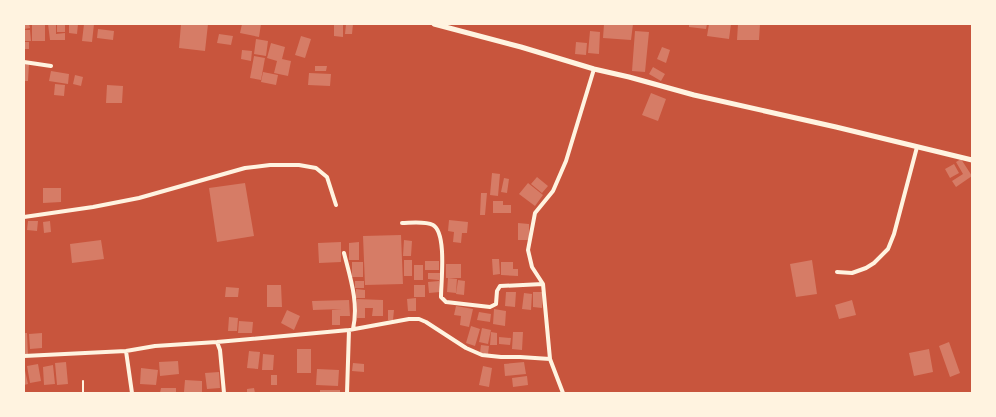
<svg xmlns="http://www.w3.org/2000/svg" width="996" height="417" font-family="Overpass,sans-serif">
  <rect width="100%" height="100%" fill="#c8553d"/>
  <path fill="#d67c66" d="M24,24H29L30,28L24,29Z
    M32,24H45V41H32Z
    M48,24H56V34L65,33V40H50Z
    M57,24H65V32H57Z
    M69,24H78L77,34L69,33Z
    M84,24H94L92,42L82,41Z
    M181,24H208L205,51L179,48Z
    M242,24H261L259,37L240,33Z
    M334,24H343V37L334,36Z
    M346,24H353L352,34H345Z
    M604,24H633L631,40L603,38Z
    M689,24H707L706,29L689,27Z
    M709,24H731L729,39L707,36Z
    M738,24H760L759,40H737Z
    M98,29L114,31L113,40L97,38Z
    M24,30H30L31,41H24Z
    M590,31L600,32L599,54L588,53Z
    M635,31L649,32L645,72L632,71Z
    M219,34L233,36L231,45L217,43Z
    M301,36L311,39L305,58L295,55Z
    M256,39L268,41L266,56L254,54Z
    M24,42H29V49H24Z
    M576,42L587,43L586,55L575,54Z
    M271,43L285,47L282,59L291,61L288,76L274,73L277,61L267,58Z
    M662,47L670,50L666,63L657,59Z
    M242,50L252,51L251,61L241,59Z
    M254,56L265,58L261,80L250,78Z
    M24,63L29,64L28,81H24Z
    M315,66H327L326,71H315Z
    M653,67L665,74L661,81L649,74Z
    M51,71L69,74L68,84L49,81Z
    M263,72L278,75L276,85L261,82Z
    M309,73L331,74L330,86L308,85Z
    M75,75L83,77L81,86L73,84Z
    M55,84L65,85L64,96L54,95Z
    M107,85L123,86L122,103H106Z
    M651,93L666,99L658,121L642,115Z
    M961,159L972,176L956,187L952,181L963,174L956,162Z
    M954,164L959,173L950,178L945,169Z
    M492,173L500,174L498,196L490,195Z
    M537,177L548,186L542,193L531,184Z
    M504,178L509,179L507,193L501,192Z
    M245,183L254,236L217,242L209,188Z
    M528,183L543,195L535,206L519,194Z
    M43,188H61V202L43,203Z
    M481,193H487L485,215H480Z
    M493,201H503V205H511V213H493Z
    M449,220L468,222L467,233H462L461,243L453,242L454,232L448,231Z
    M28,221H38L37,231L27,230Z
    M50,221L51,232L44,233L43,222Z
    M518,223L529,224V240H518Z
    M401,235L403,284L365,285L363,236Z
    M101,240L104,259L72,263L70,244Z
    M404,240L412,241L411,256H403Z
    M341,242V262L319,263L318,243Z
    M359,242V260H349V243Z
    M492,259H499L500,274L493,275Z
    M404,260H412V276H404Z
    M812,260L817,294L796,297L790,264Z
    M425,261H439V270H425Z
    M352,262H363V277H352Z
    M501,262H513V269H518V276L501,275Z
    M446,264H461V278H446Z
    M414,265H423V280H414Z
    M428,273H440L439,280L428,279Z
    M448,278L457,279L456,293L447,292Z
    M458,280L465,281L464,295L456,294Z
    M355,281H364V288H355Z
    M439,281L440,292L429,293L428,282Z
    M267,285H281L282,307H267Z
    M414,285H425V297H414Z
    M226,287L239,288L238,297H225Z
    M356,289L365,290V298H356Z
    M506,292H516L515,307L505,306Z
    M533,292H543L542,308L533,307Z
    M524,293L532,294L531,310L522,309Z
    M416,298V311H408L407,299Z
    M357,299L383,300V316H372L373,308H365V318H357Z
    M349,300L350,316H340V325H332V310L342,309L313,310L312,301Z
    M852,300L856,315L839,319L835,305Z
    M456,306L473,309L469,327L460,325L461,316L454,315Z
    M494,309L506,311L505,326L493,324Z
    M287,310L300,316L294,330L281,323Z
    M388,310H394L393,320H388Z
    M479,312L491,314L490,322L477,320Z
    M229,317L238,318L237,331H228Z
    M239,321L253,322L252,333H238Z
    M471,326L480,329L475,346L466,343Z
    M482,328L491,330L488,344L479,342Z
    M491,332L497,333V345H490Z
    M513,332H523L522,350L512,349Z
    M24,333H27L28,355L24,356Z
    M42,333V348L30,349L29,334Z
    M499,337L511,338L510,345L499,344Z
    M949,342L960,373L950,377L939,346Z
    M481,345L489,346L488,354L480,353Z
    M297,349H311V373H297Z
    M929,349L933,372L914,376L909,353Z
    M249,351L260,352L258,369L247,368Z
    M263,354L274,355L273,370H262Z
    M178,361L179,374L160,376L159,362Z
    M66,362L68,384L57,385L55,363Z
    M524,362L526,374L505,376L504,364Z
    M353,363L364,364V372L352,371Z
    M38,364L41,381L30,383L27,366Z
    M53,365L55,384L44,385L43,367Z
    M24,366L28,384L24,385Z
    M483,366L492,368L489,387L479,385Z
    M141,368L158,370L156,385L140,384Z
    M317,369L339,370L338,386L316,385Z
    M219,372L220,388L207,389L205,373Z
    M271,375H277V385H271Z
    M527,376L528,385L513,387L512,378Z
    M185,380L202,381V392H184Z
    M161,388H176V393H160Z
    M254,388L255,393H247V389Z
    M320,390H340V393H320Z"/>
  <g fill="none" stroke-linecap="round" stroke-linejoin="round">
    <path stroke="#fff3e0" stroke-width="2" d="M83,381V393"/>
    <path stroke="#fff3e0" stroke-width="4" d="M24,62L51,66
      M24,217L93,207L139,198L245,168L270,165H299L316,168L327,177L336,205
      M402,223C410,223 425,221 433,225C447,233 441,282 441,297L446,302L490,307L496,304L497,291L500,286L543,284
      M344,253C350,277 359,303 353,329
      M837,272L852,273L866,268L874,263L888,249L894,234L917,147
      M217,342L220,350L224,393
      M126,351L132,393
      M24,356L126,351L155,346L217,342L349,330L409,319H419L426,322L466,348L482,355L501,357H520L550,359
      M347,393L349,330
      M563,393L550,359L543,284L532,267L528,250L535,213L553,191L566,161L594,69"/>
    <path stroke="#fff3e0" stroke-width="5" d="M434,24L521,47L594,69L629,77L694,95L836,127L972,160"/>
  </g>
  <rect width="996" height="417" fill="none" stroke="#fff3e0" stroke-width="50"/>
</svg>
